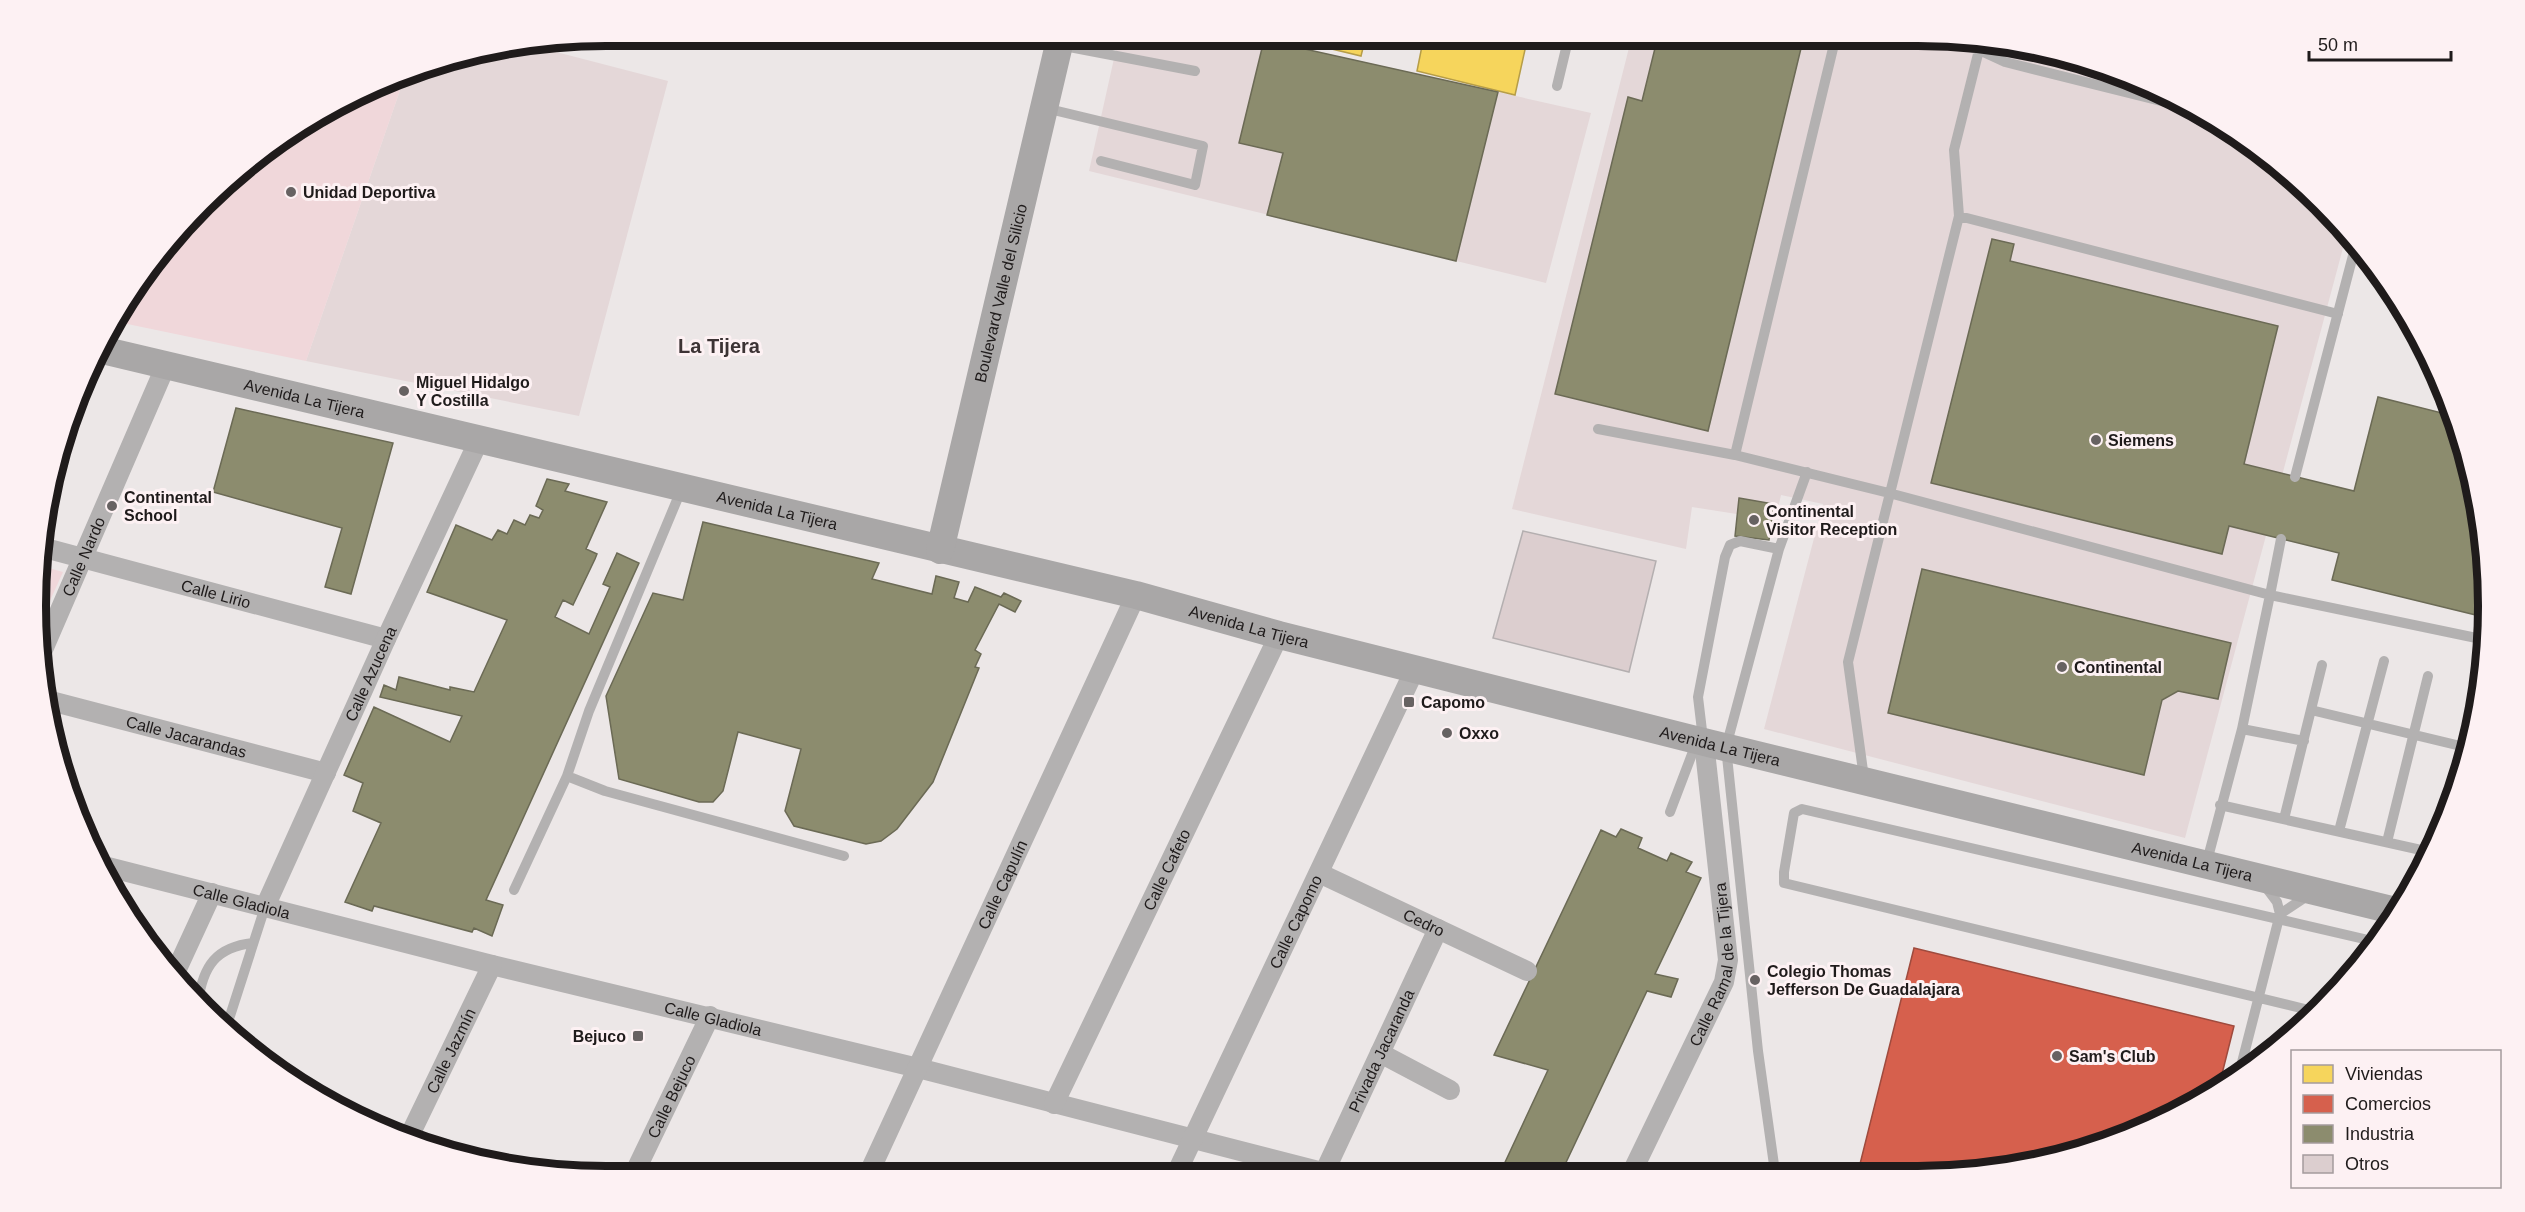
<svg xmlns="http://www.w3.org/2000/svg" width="2525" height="1212" font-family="Helvetica,sans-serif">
  <rect width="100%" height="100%" fill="#ece7e7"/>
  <path fill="#e4d7d8" d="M1119,36H1249L1591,113L1546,283L1089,171Z
    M1632,36H1919L2031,47L2137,80L2236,132L2322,203L2347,233L2185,838L1764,729L1823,504L1781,495L1775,520L1692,507L1686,549L1512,509Z
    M537,47L668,81L579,416L306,361L405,76L422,66Z"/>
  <path fill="#f0d7da" d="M405,76L306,361L113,321L177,230L259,154Z
    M45,567L63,572L43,616Z"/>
  <path fill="#f6d55c" stroke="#b69d48" stroke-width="1.5" d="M1278,36H1366L1361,56Z
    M1424,36H1528L1515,95L1417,71Z"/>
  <path fill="#d6604d" stroke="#9f4b3e" stroke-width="1.5" d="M1914,948L2234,1026L2219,1086L2137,1133L1994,1171L1858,1172Z"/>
  <path fill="#8c8c6e" stroke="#6b6a55" stroke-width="1.5" d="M1658,36H1804L1708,431L1555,394L1628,97L1642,101Z
    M1264,40L1498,92L1456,261L1267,215L1283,153L1239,143Z
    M2005,44L2031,47L2079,62L2078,67L2004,48Z
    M1992,239L2014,244L2010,261L2278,326L2244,464L2354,491L2378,397L2454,416L2478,495L2488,618L2332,580L2339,553L2229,526L2222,554L1931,483Z
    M236,408L393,443L351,594L325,587L342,528L213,492Z
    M547,479L569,484L565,491L607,502L586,549L597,554L595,559L573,605L563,600L555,617L589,634L610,587L603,584L617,553L639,563L486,900L503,905L492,936L474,928L472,932L374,906L372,911L345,902L381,823L353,811L363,783L344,775L374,707L450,742L462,716L380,697L384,685L396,690L399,677L450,690V687L474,692L507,620L427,592L456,525L492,540L498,530L507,534L514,520L525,525L530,515L539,518L543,510L536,506Z
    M1739,498L1774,504L1769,540L1735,536Z
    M703,522L879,563L872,579L932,594L936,576L959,582L954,598L968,602L975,587L1001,597L1004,593L1021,601L1015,612L999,604L975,650L981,654L975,667L979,668L933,782L897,829L881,841L866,844L794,826L785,811L801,749L738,732L723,791L713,802H699L619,779L606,696L653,593L683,600Z
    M1922,569L2231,643L2218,699L2178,691L2162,700L2144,775L1888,713Z
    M1621,829L1642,838L1638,848L1667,861L1671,853L1692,862L1686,872L1701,878L1655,974L1678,979L1671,997L1647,991L1561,1173H1505L1501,1171L1548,1070L1494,1055L1601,830L1616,837Z"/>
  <path fill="#dccecf" stroke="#b4afb0" stroke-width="1.5" d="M1523,531L1656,561L1629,672L1493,638Z"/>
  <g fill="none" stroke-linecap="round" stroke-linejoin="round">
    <path stroke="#b3b1b1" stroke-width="10" d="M1980,42L1979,50L2005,62L2193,109
      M1059,45L1195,71
      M1384,45L1386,36
      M1557,86L1569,36
      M1045,108L1203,146L1195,185L1101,161
      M1959,216L2338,314
      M1598,429L1735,455L1889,493L2270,595L2242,729L2206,865
      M1735,455L1836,36
      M2295,477L2356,244
      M682,488L589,711L567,776L605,791L844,856
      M2281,539L2270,595L2486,640
      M2311,710L2469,748
      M2242,729L2304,741
      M1703,739L1698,697L1725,557L1730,545L1740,541L1779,549
      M1864,778L1848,662L1959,216L1954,150L1979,50L1947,39
      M2220,805L2430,852
      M1670,812L1697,741
      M2284,819L2322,665
      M2444,827L2481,686
      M2339,831L2384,661
      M2387,842L2428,676
      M514,890L567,776
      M2280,914L2307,896
      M198,1002C203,966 216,947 253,943
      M2313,1011L1784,883V872L1794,813L1802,809L2377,942
      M220,1023L230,1016L265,907
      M2239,1074L2280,914L2277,902L2265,886
      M1775,1172L1758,1051L1726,747L1779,549L1807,472"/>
    <g stroke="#b3b1b1" stroke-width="20">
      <path id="s1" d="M45,548L386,639"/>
      <path id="s2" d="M42,652L166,365"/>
      <path id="s3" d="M47,700L326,773"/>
      <path id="s4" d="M100,865L492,965L918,1068L1326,1173"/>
      <path id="s5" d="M1319,873L1527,971"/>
      <path id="s6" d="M265,907L386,639L479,440"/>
      <path d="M176,971L212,893"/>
      <path d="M1380,1053L1450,1090"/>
      <path id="s7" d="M1054,1104L1279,635"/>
      <path id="s8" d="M408,1139L492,965"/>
      <path id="s9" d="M1632,1172L1724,982L1728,960L1704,742"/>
      <path id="s10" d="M1324,1173L1438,929"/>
      <path id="s11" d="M1176,1174L1415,669"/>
      <path id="s12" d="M868,1175L1136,595"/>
      <path id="s13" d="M633,1176L710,1016"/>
    </g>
    <g stroke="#a9a7a7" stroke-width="28">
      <path id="s14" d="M102,350L1136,595L1279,635L1704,742L2396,911"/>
      <path id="s15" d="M940,550L1061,36"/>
    </g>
  </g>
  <g fill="#676262" stroke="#fdf1f3" stroke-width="2">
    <circle cx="291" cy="192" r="6"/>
    <circle cx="404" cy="391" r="6"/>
    <circle cx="2096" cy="440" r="6"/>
    <circle cx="112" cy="506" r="6"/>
    <circle cx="1754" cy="520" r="6"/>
    <circle cx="2062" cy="667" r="6"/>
    <rect x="1403" y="696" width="12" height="12" rx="3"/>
    <circle cx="1447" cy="733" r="6"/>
    <circle cx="1755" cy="980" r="6"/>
    <rect x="632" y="1030" width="12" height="12" rx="3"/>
    <circle cx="2057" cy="1056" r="6"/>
  </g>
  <g text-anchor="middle" stroke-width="6" stroke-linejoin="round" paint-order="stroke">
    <g font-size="16" font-weight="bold" fill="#1f1b1b" stroke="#fdf1f3" text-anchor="start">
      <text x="303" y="198">Unidad Deportiva</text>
      <text x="416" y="388">Miguel Hidalgo<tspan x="416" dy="18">Y Costilla</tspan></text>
      <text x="2108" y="446">Siemens</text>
      <text x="124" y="503">Continental<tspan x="124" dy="18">School</tspan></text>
      <text x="1766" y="517">Continental<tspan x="1766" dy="18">Visitor Reception</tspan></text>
      <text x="2074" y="673">Continental</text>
      <text x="1421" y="708">Capomo</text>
      <text x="1459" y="739">Oxxo</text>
      <text x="1767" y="977">Colegio Thomas<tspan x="1767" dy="18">Jefferson De Guadalajara</tspan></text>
      <text x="626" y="1042" text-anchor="end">Bejuco</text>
      <text x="2069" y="1062">Sam's Club</text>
    </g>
    <g font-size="16" fill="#1f1b1b" stroke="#fdf1f3">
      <text dy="6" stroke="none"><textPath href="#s15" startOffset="264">Boulevard Valle del Silicio</textPath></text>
      <text dy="6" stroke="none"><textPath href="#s14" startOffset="208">Avenida La Tijera</textPath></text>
      <text dy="6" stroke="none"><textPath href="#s14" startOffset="694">Avenida La Tijera</textPath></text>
      <text dy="6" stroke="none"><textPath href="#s2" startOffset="104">Calle Nardo</textPath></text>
      <text dy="6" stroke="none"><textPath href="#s1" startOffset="177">Calle Lirio</textPath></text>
      <text dy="6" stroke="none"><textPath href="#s14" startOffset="1180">Avenida La Tijera</textPath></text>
      <text dy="6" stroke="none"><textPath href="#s6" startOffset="256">Calle Azucena</textPath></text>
      <text dy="6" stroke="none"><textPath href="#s3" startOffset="144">Calle Jacarandas</textPath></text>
      <text dy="6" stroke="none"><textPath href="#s14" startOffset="1666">Avenida La Tijera</textPath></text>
      <text dy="6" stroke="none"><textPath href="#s14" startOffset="2152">Avenida La Tijera</textPath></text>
      <text dy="6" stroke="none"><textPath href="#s7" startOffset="260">Calle Cafeto</textPath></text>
      <text dy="6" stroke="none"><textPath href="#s12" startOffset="320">Calle Capulín</textPath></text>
      <text dy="6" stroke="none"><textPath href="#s4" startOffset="146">Calle Gladiola</textPath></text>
      <text dy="6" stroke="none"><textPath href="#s11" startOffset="279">Calle Capomo</textPath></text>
      <text dy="6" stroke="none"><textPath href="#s5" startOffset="116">Cedro</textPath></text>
      <text dy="6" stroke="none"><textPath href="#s9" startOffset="226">Calle Ramal de la Tijera</textPath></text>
      <text dy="6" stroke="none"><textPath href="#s4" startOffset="632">Calle Gladiola</textPath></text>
      <text dy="6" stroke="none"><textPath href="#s10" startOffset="135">Privada Jacaranda</textPath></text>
      <text dy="6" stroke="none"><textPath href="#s8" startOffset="98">Calle Jazmín</textPath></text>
      <text dy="6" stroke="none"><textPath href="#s13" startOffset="88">Calle Bejuco</textPath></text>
    </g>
    <g font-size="20" font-weight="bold" fill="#3c3334" stroke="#fdf1f3">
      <text x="719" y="353">La Tijera</text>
    </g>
  </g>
  <path d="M0 0H2525V1212H0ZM606 46H1918A560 560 0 0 1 2478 606V606A560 560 0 0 1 1918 1166H606A560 560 0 0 1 46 606V606A560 560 0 0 1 606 46Z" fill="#fdf1f3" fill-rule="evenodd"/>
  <path fill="none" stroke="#1f1b1b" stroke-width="8" d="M606 46H1918A560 560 0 0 1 2478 606V606A560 560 0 0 1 1918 1166H606A560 560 0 0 1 46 606V606A560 560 0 0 1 606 46Z"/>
  <rect x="2291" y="1050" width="210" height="138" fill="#fdf1f3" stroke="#a49b9d" stroke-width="1.5"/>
  <rect x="2303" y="1065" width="30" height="18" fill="#f6d55c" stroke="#a49b9d" stroke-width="1.5"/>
  <text x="2345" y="1080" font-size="18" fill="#1f1b1b">Viviendas</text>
  <rect x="2303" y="1095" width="30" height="18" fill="#d6604d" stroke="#a49b9d" stroke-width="1.5"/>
  <text x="2345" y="1110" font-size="18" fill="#1f1b1b">Comercios</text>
  <rect x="2303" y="1125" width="30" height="18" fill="#8c8c6e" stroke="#a49b9d" stroke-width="1.5"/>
  <text x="2345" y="1140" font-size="18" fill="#1f1b1b">Industria</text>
  <rect x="2303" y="1155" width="30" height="18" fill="#dccecf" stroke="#a49b9d" stroke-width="1.5"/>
  <text x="2345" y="1170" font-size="18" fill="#1f1b1b">Otros</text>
  <path d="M2309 51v9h142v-9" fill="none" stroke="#1f1b1b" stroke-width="3"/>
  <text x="2318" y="51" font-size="18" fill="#1f1b1b" stroke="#fdf1f3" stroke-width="4.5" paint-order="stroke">50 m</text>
</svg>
